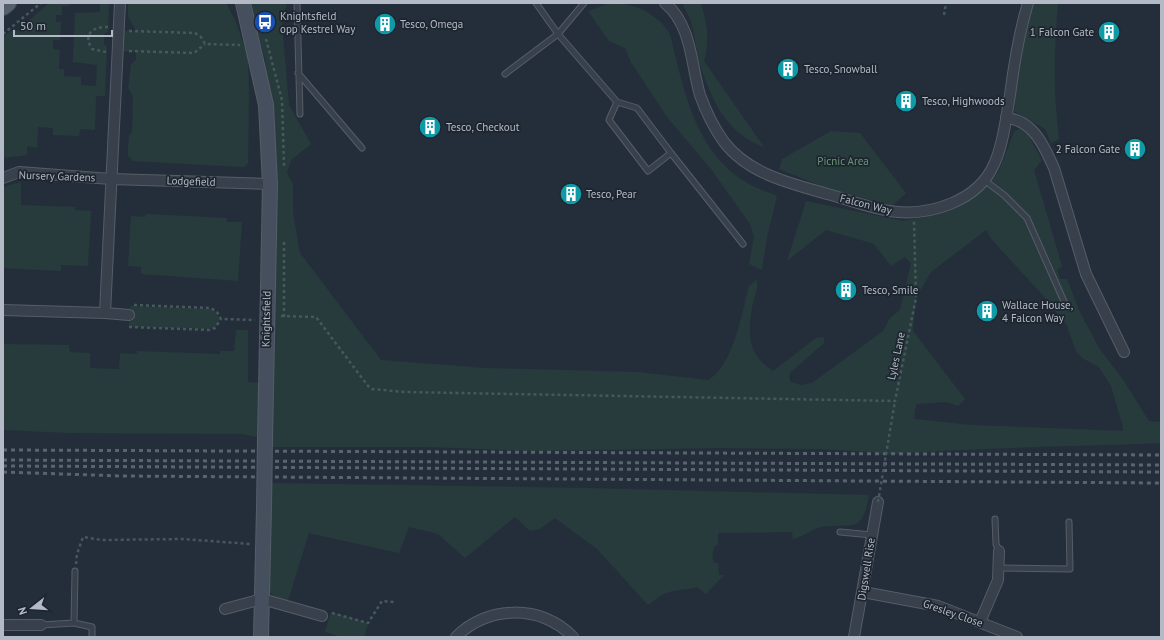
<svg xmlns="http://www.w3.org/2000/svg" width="1164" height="640" font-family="'PT Sans',sans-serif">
  <rect width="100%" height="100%" fill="#242e3a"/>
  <path fill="#273b3c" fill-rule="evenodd" d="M49,3H69V6H62V15H56V22H61L60,40H53V49L60,50L59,69H64V76L81,77V85L96,86L97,65L73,62L75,13L100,12V3H109L108,32L104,34V44L107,47L105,96H96L95,130L80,129L79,136L53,135V128L38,127L37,148L27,146V155L3,158V37L15,28L16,32Z
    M128,3H226L235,20L248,56L249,98L248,163L244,167L133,161L128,156V146L129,135L132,132L133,96L128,88L131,64L136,60V52L118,51L119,30L136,31L128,16Z
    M250,3H287L282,24L289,105L311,144L291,160L287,173L293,184V213L300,253L381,360L485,368L637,372L708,380C733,367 742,312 749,286L756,280C759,286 756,293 754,299C747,327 745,354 773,371L816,338L824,337V343L791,372L789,377L791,382L801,385L812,383L883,331L890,318L900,310L911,263L905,257L891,266L874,244L826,230L787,261L806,201L903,221L935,215L978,193L998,173L1014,132L1019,129L1028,135L1042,160L1034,170L1062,266L1057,270L1060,279H1067L1079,310L1099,348L1124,381L1149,421L1161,422V443C1068,447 976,447 883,455L874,452L819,449L719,448L535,451L428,447H271L266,81L265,60ZM986,230L992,240L1040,292L1066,324L1076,351L1082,358L1099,367L1111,386L1123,427V431L971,425L914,419L916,404L947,402L958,406L965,399L913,331L916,298L931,272Z
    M611,3C635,3 658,14 670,34C684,90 695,155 751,185C759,190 769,192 777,196L767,237L762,270L749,264L754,237L750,224L711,169L667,117L631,62L625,48L609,41L588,11Z
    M682,3H701C707,26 710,38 704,61L764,147C727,134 711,100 700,64C696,50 695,34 690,19C688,14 684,8 682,3Z
    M1032,3H1058C1054,48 1053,93 1059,139L1051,143L1045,129L1014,111L1017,82Z
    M831,131L860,133L906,193L892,206L821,186L779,169L782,159Z
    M21,182V205L75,207V210L91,211L88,266L61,265V271L3,268V187Z
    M146,214L227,218V222H242L238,281L141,274V267L128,266L131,216L145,217Z
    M130,306L211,309L216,312L220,319L215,328L208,329L129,327Z
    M236,330H248V382L260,383L261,438L242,434L69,433L3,430V344L69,345L70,352L90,353V368L119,369L120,353L137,354V351L220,354V351H234Z
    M270,483L587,488L869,495C862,536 852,522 821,527C811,529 803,537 793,539L792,532L718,533V545L715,546C712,552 712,557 714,563H718L719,575H724L706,594L697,587C689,590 682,589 674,591C664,592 656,599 648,605L597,549L555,518L540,529L530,531L515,517L465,558L438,534L409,527L399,553L309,533L287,604L272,595L268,587Z
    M331,612L368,623L364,637H342L325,632Z"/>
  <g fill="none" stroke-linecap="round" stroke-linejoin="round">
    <g stroke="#555d68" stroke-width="7">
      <path id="lane" d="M297,3L300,114
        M536,3L558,34L617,102
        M298,73L362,148
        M505,74L558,34L584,3
        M617,102L637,108L671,153L648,171L609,120Z
        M671,153L743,244
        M984,180L1004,195L1027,218L1066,306
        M995,519L996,544L999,551
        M840,532L872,535
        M1000,568L1070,569L1069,522
        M74,623L92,627V637
        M41,625L74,623L75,571"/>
    </g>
    <g stroke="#555d68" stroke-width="12">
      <path id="street" d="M665,3C692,25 691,65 700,95C706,112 714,128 724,142C751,177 798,185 838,197C854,202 872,208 889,211C928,217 979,202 995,162C1004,141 1006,117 1010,95C1014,64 1019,33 1028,3
        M1006,117C1012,119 1019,120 1024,124C1039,133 1047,153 1054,168L1086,274L1124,352
        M3,178L19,172L111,179L270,184
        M3,310L105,313L120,3
        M105,313L129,315
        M863,592L938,606L1017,637
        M225,609L262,599L322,616
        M980,622L998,580L999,551
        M3,625H41
        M456,637C487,605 542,604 573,637
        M854,637L878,502"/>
    </g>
    <g stroke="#555d68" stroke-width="16">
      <path id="secondary" d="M243,3L266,105L270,184L265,439
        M261,637L264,508"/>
    </g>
    <g stroke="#404953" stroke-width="18">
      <path id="primary" d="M3,7L8,3"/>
    </g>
    <path stroke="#45585b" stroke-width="2.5" stroke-dasharray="3 3" stroke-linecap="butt" d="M944,15L946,3
      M129,31L195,33L201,37L205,44L240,45
      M3,34L41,3
      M266,39L282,100L284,166
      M129,51L194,53L205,44
      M106,52L92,49C82,34 94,26 108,27
      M134,305L211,308L217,312L221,319L255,320
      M281,316L316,317L368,386L372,389L404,392L895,401L916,298L914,221
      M284,317V241
      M129,327L209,330L215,328L221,319
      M76,564L77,554L83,537L102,540L183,539L250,544
      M332,613L368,623L382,601L394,602"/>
    <use href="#lane" stroke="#37404b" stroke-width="5"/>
    <use href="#street" stroke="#37404b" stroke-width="10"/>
    <use href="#secondary" stroke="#464f5d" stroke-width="14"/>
    <use href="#primary" stroke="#555f6b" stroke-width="16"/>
    <path stroke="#5a6471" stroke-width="3" stroke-dasharray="4 4" stroke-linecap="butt" d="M3,450L1161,455
      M3,460L1161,465
      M3,466L1161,472
      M3,472L122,476L1161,483"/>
    <g stroke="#555d68" stroke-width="16" stroke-linecap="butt">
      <path id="secondary-bridge" d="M264,508L265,439"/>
    </g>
    <path stroke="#45585b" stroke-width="2.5" stroke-dasharray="3 3" stroke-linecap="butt" d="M878,502L895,401"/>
    <use href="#secondary-bridge" stroke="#464f5d" stroke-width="14"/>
  </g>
  <defs>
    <g id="bus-disc" transform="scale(1.15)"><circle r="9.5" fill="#1a4fb4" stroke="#1d252f"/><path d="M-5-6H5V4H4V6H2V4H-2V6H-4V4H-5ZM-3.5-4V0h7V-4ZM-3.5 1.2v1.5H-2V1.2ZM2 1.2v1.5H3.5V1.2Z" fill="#fff"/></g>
    <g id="building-disc" transform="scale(1.15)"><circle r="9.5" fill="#0f9aa8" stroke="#1d252f"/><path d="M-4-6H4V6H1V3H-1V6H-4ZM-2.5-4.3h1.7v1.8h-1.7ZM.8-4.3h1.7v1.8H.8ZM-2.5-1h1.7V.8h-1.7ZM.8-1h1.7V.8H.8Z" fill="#fff"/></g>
  </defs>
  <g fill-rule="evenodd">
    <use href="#bus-disc" x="265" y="22"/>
    <use href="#building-disc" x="385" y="24"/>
    <use href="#building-disc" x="1109" y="32"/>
    <use href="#building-disc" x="788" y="69"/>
    <use href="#building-disc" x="906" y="101"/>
    <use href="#building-disc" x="430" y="127"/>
    <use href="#building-disc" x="1135" y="149"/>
    <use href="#building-disc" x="571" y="194"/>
    <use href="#building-disc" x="846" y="290"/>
    <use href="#building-disc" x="987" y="311"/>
  </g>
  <g text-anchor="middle" stroke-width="3.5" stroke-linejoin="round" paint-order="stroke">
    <g font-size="11" fill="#b3bac6" stroke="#1d252f" text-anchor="start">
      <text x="280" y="20">Knightsfield<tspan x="280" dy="13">opp Kestrel Way</tspan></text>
      <text x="400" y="28">Tesco, Omega</text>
      <text x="1094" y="36" text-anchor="end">1 Falcon Gate</text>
      <text x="804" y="73">Tesco, Snowball</text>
      <text x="922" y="105">Tesco, Highwoods</text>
      <text x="446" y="131">Tesco, Checkout</text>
      <text x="1120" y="153" text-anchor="end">2 Falcon Gate</text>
      <text x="586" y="198">Tesco, Pear</text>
      <text x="862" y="294">Tesco, Smile</text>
      <text x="1002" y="309">Wallace House,<tspan x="1002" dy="13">4 Falcon Way</tspan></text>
    </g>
    <g font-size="11" fill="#6b9674" stroke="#1d252f">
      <text x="843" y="165">Picnic Area</text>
    </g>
    <g font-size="11" fill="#b3bac6" stroke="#1d252f">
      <text transform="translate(57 176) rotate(2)" y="4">Nursery Gardens</text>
      <text transform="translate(191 181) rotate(2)" y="4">Lodgefield</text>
      <text transform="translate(866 204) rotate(14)" y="4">Falcon Way</text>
      <text transform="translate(266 319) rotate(-89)" y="4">Knightsfield</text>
      <text transform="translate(896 356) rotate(-78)" y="4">Lyles Lane</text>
      <text transform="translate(866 569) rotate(-81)" y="4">Digswell Rise</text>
      <text transform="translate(953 613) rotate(19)" y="4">Gresley Close</text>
    </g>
  </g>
  <rect width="1164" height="640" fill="none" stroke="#b3bac6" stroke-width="8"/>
  <g transform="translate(32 608) rotate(253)" stroke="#1d252f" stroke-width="3" paint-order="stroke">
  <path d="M0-3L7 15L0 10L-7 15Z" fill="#b3bac6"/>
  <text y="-6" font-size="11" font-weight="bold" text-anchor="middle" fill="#b3bac6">N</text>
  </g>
  <path d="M14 30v6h98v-6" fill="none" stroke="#b3bac6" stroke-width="2"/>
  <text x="20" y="30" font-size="12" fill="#b3bac6" stroke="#1d252f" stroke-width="3" paint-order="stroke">50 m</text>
</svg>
